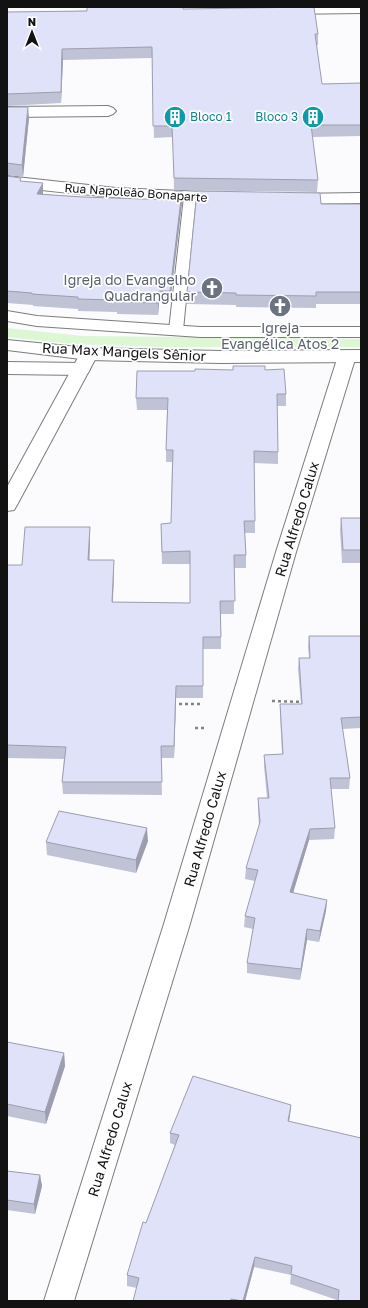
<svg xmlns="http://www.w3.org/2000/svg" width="368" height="1308" font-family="'Golos Text',sans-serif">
  <rect width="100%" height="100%" fill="#fbfbfd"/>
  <path fill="#ddf6d3" d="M7,328L82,336L361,339V347H159L72,344L7,337Z"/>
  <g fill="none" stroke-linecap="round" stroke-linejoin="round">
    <g stroke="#7c7c7d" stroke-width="2">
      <path id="lane" d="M190,193L195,194L196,197L183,330L181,333L176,334L171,333L169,330L184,197L185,194Z"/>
    </g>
    <g stroke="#7c7c7d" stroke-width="2">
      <path id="street" d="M279,7H361V13L284,14L279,13L277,10Z
        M108,106L113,108L116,111L113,114L108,116L7,117V107Z
        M7,176L116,188L226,193L232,194L234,198L232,202L226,203C153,201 80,195 7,186Z
        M361,193V203L290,204L284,203L282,199L284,195L290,194Z
        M89,348L96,350L98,354L17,505L14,510L7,511V487L80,354L82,350Z
        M347,350L354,352L356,356L296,552L189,927L74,1301H44L163,927L276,552L338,356L340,352Z"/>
    </g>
    <g stroke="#7c7c7d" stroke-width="2">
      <path id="secondary" d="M7,311L37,316L200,327H361V337H200L37,326L7,321Z
        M7,340L89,348L220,351L361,350V362L220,363L89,360L7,350Z
        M7,362L81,363L88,365L90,369L88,373L81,375L7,374Z"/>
    </g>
    <path stroke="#828283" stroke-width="2.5" stroke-dasharray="3 3" stroke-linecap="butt" d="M272,701L304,702
      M173,704H203
      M195,728H204"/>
    <use href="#lane" fill="#fff" fill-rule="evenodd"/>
    <use href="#street" fill="#fff" fill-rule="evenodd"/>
    <use href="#secondary" fill="#fff" fill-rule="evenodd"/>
  </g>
  <path fill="#c0c2d6" d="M183,9L318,34V45H316L322,84L361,83V136L312,137L318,180L317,192L174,190L173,137L154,138L152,58L63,60L61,103L7,106V12L72,11Z
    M7,107L29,118L23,177L7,175Z
    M7,176L21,181L43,194L83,197L174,200L182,191V203L170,303H159L158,315L117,314V312L78,311V309L33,306V305L7,303Z
    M321,204H361V304H316V308L236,307V305L187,304V292Z
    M233,366L265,370L286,394V406H277L278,452V464L254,463L255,521V533H245L246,555V568H234V614H221V649H203V698H176L174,758H161L162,795L63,794L62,782L64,759L7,758V565H22L90,527V539L89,560L114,573L113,602L190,603V564H162L161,524L171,523L172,462H166V450L167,410H137L136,398L195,371L233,370Z
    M341,518H361V563H342L340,530Z
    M309,636H361V728L342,729L350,778L349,789H331L335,828L334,839L309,840L293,893L327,900L326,911L319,942L307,940L300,980L247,973V963L253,929L244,927L245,916L255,881L245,879L246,868L259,826L258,809V798H267L264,766V755L282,754L280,714V704H301L298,669L299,658H309L308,647Z
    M148,841L136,873L47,855L46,842Z
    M7,1042L64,1053L65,1066L46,1124L7,1116Z
    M291,1105L289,1121L361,1301H337V1300L290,1284L291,1275L254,1267L245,1301H133L137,1288L127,1286V1275L146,1223L175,1145L170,1143V1133Z
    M7,1171L40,1175L42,1186L35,1214L7,1210Z"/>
  <path fill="#9c9eae" d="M62,49L63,60L61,103V92Z
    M28,107L29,118L23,177L22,165Z
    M43,183V195L37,194Z
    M182,191V203L170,303V291Z
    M159,291V303L158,315V303Z
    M90,527V539L89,573L88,560Z
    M114,560V573L112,614V602Z
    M176,686V698L174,758V746Z
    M147,828L148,841L136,873V860Z
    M310,829L309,840L290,903V892Z
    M327,900L326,911L319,942L320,931Z
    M307,929V940L300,980L301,969Z
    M64,1053L65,1066L46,1124L45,1112Z
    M291,1105L290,1116L287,1131L288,1121Z
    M40,1175L42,1186L35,1214L34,1204Z
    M255,1257L254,1267L245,1301H243Z"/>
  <path fill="#dfe2f9" stroke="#9c9eae" d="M87,7H183V9L314,7L318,34H315L322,84L361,83V125H311L318,180L174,178L172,126H153L152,47L62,49L61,92L7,94V12L87,11Z
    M7,107H28L22,165L7,163Z
    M7,176L21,178L20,181L43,183L37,194L83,197L175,200L174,191H182L170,291H159L158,303L117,302V300L78,299V297L32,294V293L7,291Z
    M197,191L320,193L321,204H361V292H316V296L236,295V293L187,292Z
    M233,366H265V370L284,369L286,394H277L278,452L254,451L255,521H244L246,555H234L235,601H220L221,637H203V686H176L174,746H161L162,782H62L66,747L7,745V565H22L25,527H90L88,560H114L112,602L190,603V551L162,552L161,524L171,523L173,450H166L168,398H136L137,371H195V369L233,370Z
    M341,518H361V550H343Z
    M309,636H361V717L341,718L350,778H330L335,828L310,829L290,892L327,900L320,931L307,929L301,969L247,963L255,918L245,916L258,870L246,868L260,822L258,798H269L264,755L283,754L280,704H302L299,658H310Z
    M59,811L147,828L136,860L46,842Z
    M7,1042L64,1053L45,1112L7,1104Z
    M193,1076L291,1105L288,1121L361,1138V1301H338L339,1290L291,1274L292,1266L255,1257L243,1301L231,1299L230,1301H133L139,1278L127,1275L143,1222L146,1223L179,1135L170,1133Z
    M7,1171L40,1175L34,1204L7,1200Z"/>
  <defs>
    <g id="building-disc" transform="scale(1.15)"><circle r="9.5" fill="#0f9aa8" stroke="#fff"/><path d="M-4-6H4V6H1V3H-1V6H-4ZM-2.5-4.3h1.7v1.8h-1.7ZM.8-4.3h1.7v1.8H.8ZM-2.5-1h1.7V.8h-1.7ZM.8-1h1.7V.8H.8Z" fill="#fff"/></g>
    <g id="church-disc" transform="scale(1.15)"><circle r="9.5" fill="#6b7280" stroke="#fff"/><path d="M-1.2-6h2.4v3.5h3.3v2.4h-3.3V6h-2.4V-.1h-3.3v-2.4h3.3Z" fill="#fff"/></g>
  </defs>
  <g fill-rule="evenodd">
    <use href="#building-disc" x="175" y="117"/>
    <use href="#building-disc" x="313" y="117"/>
    <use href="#church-disc" x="212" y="288"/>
    <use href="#church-disc" x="280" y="306"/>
  </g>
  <g text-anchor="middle" stroke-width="3.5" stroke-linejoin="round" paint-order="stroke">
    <g font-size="12" fill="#0d838f" stroke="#fff" text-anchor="start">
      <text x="190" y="121">Bloco 1</text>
      <text x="298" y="121" text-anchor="end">Bloco 3</text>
    </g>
    <g font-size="12" fill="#121213" stroke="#fff">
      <text transform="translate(136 193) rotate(4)" y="4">Rua Napoleão Bonaparte</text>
    </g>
    <g font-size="14" fill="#5b616d" stroke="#fff" text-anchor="end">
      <text x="196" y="285">Igreja do Evangelho<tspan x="196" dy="16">Quadrangular</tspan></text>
      <text x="280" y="333" text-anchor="middle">Igreja<tspan x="280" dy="16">Evangélica Atos 2</tspan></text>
    </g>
    <g font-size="14" fill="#121213" stroke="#fff">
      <text transform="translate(124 352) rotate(3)" y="5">Rua Max Mangels Sênior</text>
      <text transform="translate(297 519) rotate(-73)" y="5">Rua Alfredo Calux</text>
      <text transform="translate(205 829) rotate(-74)" y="5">Rua Alfredo Calux</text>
      <text transform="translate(110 1139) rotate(-73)" y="5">Rua Alfredo Calux</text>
    </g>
  </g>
  <rect width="368" height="1308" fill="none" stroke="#121213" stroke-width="16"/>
  <g transform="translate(32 32)" stroke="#ffffff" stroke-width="3" paint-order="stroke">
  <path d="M0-3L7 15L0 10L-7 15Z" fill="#121213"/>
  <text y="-6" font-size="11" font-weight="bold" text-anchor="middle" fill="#121213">N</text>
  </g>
</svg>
